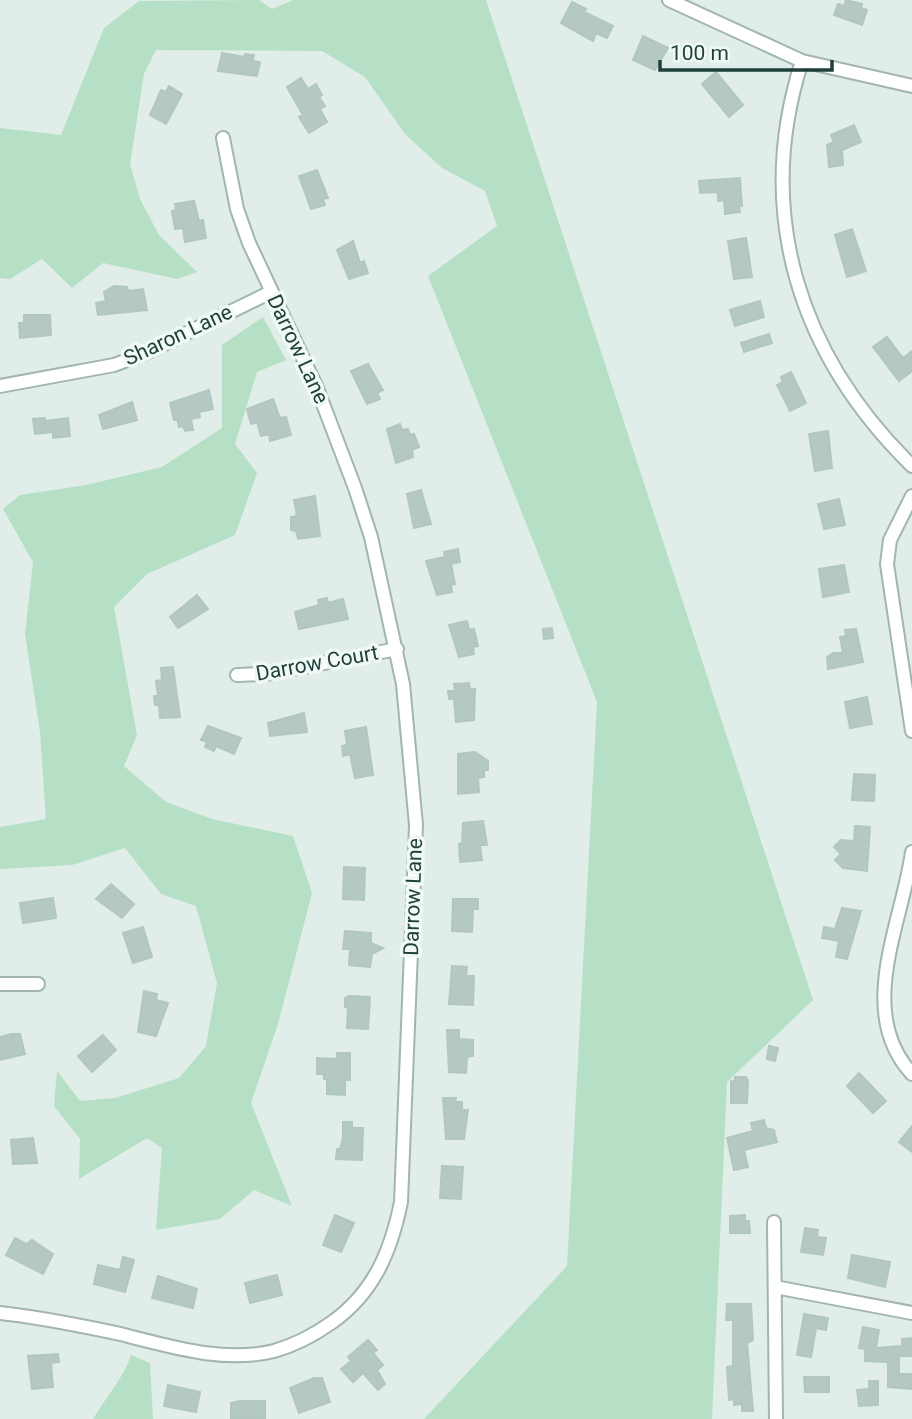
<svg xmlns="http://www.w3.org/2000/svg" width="912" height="1419" font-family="Roboto,sans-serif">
  <rect width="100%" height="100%" fill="#e0ede9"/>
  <path fill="#b6e0c6" d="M259,0L272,9L293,0H486L813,1000L727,1082L712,1419H424L567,1266L597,702L428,276L497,226L485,191L442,168L405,134L365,77L322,51L156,50L144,74L130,164L140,199L159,235L197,272L177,279L103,263L72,288L42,259L10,279L0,278V128L61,135L104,28L139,1Z
    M263,317L286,360L257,372L235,444L257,473L235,535L147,574L114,607L137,735L124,766L166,802L212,819L293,836L312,893L278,1024L251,1103L292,1206L254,1190L220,1219L156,1230L162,1148L147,1138L79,1179L80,1139L54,1106L57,1071L80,1101L115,1098L179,1078L206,1046L217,983L196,906L161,894L125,848L72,865L0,869V827L46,819L40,732L25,634L33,562L3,509L20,495L86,485L162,467L222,428V345Z
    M131,1355L150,1363L153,1419H93C105,1398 124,1378 131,1355Z"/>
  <path fill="#b5c8c2" stroke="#b2c7c1" stroke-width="2" d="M846,0L862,4L861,8L867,10L862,25L834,15L838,4L844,6Z
    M572,2L586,9L584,12L613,26L607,38L596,33L593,41L561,23Z
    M643,36L668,48L655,70L633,60Z
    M222,53L245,57V54L254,55L253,61L260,62L257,76L218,71Z
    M716,72L743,105L729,117L702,84Z
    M301,78L308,89L316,84L322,95L319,97L325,106L320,109L327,122L309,133L299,117L303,115L287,87Z
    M169,86L182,94L166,124L150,115L161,90L166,92Z
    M854,125L861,142L842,150L843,165L829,167L827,145L834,142L831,135Z
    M317,170L328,198L323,199L325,205L311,209L299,176Z
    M740,178L742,206H739L740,212L725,214L724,200L718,201V192L700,193L699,181Z
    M194,201L199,221L203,220L206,238L185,242L183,228L175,229L172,211L176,210L175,204Z
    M852,229L866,271L847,277L835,235Z
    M746,238L752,277L734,279L728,241Z
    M353,241L360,263L364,261L368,273L349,279L337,250Z
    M114,286L127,287L128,291L143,289L147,310L98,315L96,303L106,301L104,292Z
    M760,301L764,317L735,326L730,310Z
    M24,315H50L51,335L20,338L19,323H24Z
    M769,334L772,343L744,352L741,343Z
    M887,337L903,358L912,351V371L899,381L873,347Z
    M368,364L383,390L377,393L380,399L367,404L351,371Z
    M791,372L806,403L790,411L777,385L783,382L781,377Z
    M209,390L213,409L199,412L200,417L191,419L193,430L185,431L183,426L179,427L177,419L174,420L170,403Z
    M273,399L280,418L286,417L291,435L270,441L269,434L261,436L257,422L251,424L247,409Z
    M132,402L137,420L103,429L99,415Z
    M45,418V421L68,418L70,436L53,438V432L35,434L33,419Z
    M400,424L402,430L408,429L410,435L414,434L419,447L412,450L413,457L396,463L387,429Z
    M828,431L832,468L815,471L809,434Z
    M421,490L431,524L414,528L407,494Z
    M315,496L320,536L298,539L296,531L291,530V517L297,516L294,500Z
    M839,499L845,525L824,529L818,504Z
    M458,549L460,562L451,564L455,584L451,585L452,592L437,595L426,561L445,557L444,552Z
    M844,565L849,592L823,597L819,569Z
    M197,595L208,609L178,628L170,617Z
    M327,598L328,603L343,599L348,619L299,629L295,612L319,605L318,600Z
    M467,621L469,630L474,629L478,646L473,647L474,654L459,657L449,625Z
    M552,628L553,638L544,639L543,629Z
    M856,629L863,662L828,669L827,657L833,653H843L840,637L846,636L845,630Z
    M173,667L180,717L160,718L159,705H155L154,696H158L156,681L162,680L161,668Z
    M469,683L470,690L475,689L474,720L456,722L454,699H449L448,691H455L454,684Z
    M867,697L872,724L850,728L845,702Z
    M304,713L307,732L270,736L268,723Z
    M208,726L241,738L234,754L216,746L214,751L205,747L207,742L201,740Z
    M366,727L373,775L355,778L350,754L343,756L342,746L347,745L345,731Z
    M475,752L488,761V770H484V777L478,778L479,792L458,794V754Z
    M854,774L875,775L874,801L852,800Z
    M483,821L487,845H480L482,860L460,862L459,844L462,843L463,823Z
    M855,826L870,827L867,871L843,868L835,860L841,854L834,847L841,840L854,841Z
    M344,867L365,868L364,900L343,899Z
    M111,884L134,904L122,918L96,899Z
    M53,898L56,918L23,923L20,903Z
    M453,899H478V909H473L472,932L452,931Z
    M842,908L861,911L847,959L836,957L839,941L822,938L824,927L835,929Z
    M143,927L152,957L133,963L123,933Z
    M345,931L371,933V943L383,948L372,954L370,967L349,965L350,949H343Z
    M452,966L467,967L466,976H474L473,1005L449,1004Z
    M144,991L157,994L156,1000L168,1003L156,1036L138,1032Z
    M349,996L370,997L368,1029L347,1028L348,1007H345V998Z
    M447,1030H459V1039L473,1040V1056L467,1057L466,1073L449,1072Z
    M11,1034H20L25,1054L0,1060V1037Z
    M103,1035L116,1050L92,1072L78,1056Z
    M769,1046L778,1048L775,1061L767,1059Z
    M337,1053H350V1080H345V1095L327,1094V1079H324V1074H317V1058L337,1059Z
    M859,1073L886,1101L873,1113L847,1086Z
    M735,1077H746L748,1082L747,1103H731V1081L735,1082Z
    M443,1098H456L455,1102H462V1110H468L464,1139H446Z
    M764,1120L766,1128L774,1130L777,1142L744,1150L748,1167L734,1170L727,1138L753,1131L751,1123Z
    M343,1122H352V1128H363L362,1160L336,1159L337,1149H340L343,1138Z
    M912,1126V1152L899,1142Z
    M33,1138L37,1163L13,1164L11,1140Z
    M442,1166L463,1167L461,1199L440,1198Z
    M335,1215L354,1223L341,1252L323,1245Z
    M745,1215V1221H749L750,1233H730V1216Z
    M805,1228L818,1230L817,1237L826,1238L823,1255L801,1252Z
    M15,1238L26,1244L32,1240L53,1254L43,1274L6,1255Z
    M852,1255L890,1262L885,1287L848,1278Z
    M123,1257L134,1260L125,1292L94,1284L98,1265L120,1270Z
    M277,1275L282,1295L250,1303L245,1283Z
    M158,1276L197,1289L193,1308L152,1298Z
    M727,1304H751L753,1340L747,1343L753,1411H742V1404L734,1405V1399L729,1400L727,1367L733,1366V1320H726Z
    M804,1314L828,1318L826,1330L816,1328L811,1357L797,1355Z
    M863,1327L879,1330L876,1348L902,1346V1339L912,1338V1356H899V1374H912V1389L888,1387V1362L865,1361V1349L859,1348Z
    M368,1340L377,1350L373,1353L383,1365L377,1370L385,1384L378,1390L363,1373L353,1382L341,1369L351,1361L348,1357Z
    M58,1354L59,1362L51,1363L53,1387L32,1389L28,1356Z
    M804,1377H829V1392H805Z
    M314,1378H322L330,1402L299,1413L290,1388Z
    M869,1381H878V1405L859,1406L857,1390L869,1389Z
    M168,1385L200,1392L196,1412L164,1406Z
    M240,1401H265V1419H231V1403Z"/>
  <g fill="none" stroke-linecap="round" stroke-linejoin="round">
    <g stroke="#a2b5b1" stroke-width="16">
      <path id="minor" d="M669,0L802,61L912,86
        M802,61C753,214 800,356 912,466
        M0,386L114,365L146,353L271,292
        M912,496L890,540L887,564L912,731
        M237,675L267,674L397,649
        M912,852C902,924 855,1012 912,1074
        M0,984H38
        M774,1222L776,1419
        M775,1287L912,1313
        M0,1313C39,1317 77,1325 116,1333C166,1345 222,1364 274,1351C295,1345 314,1335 331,1323C374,1293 391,1251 401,1202L416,825L403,684L371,537L355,488L317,388L249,243L237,209L223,138"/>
    </g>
    <use href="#minor" stroke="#fff" stroke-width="12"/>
  </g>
  <g text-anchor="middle" stroke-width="7" stroke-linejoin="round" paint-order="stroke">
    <g font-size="21" fill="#1f3f3a" stroke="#f1f9f6">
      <text transform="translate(178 335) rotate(-25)" y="7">Sharon Lane</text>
      <text transform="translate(298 349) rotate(65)" y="7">Darrow Lane</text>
      <text transform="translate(317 663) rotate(-10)" y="7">Darrow Court</text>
      <text transform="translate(413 897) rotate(-88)" y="7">Darrow Lane</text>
    </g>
  </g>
  <path d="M660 60v10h172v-10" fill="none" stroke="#1f3f3a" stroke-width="3.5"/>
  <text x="670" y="60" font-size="21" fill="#1f3f3a" stroke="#f1f9f6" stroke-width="5" paint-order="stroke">100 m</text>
</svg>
